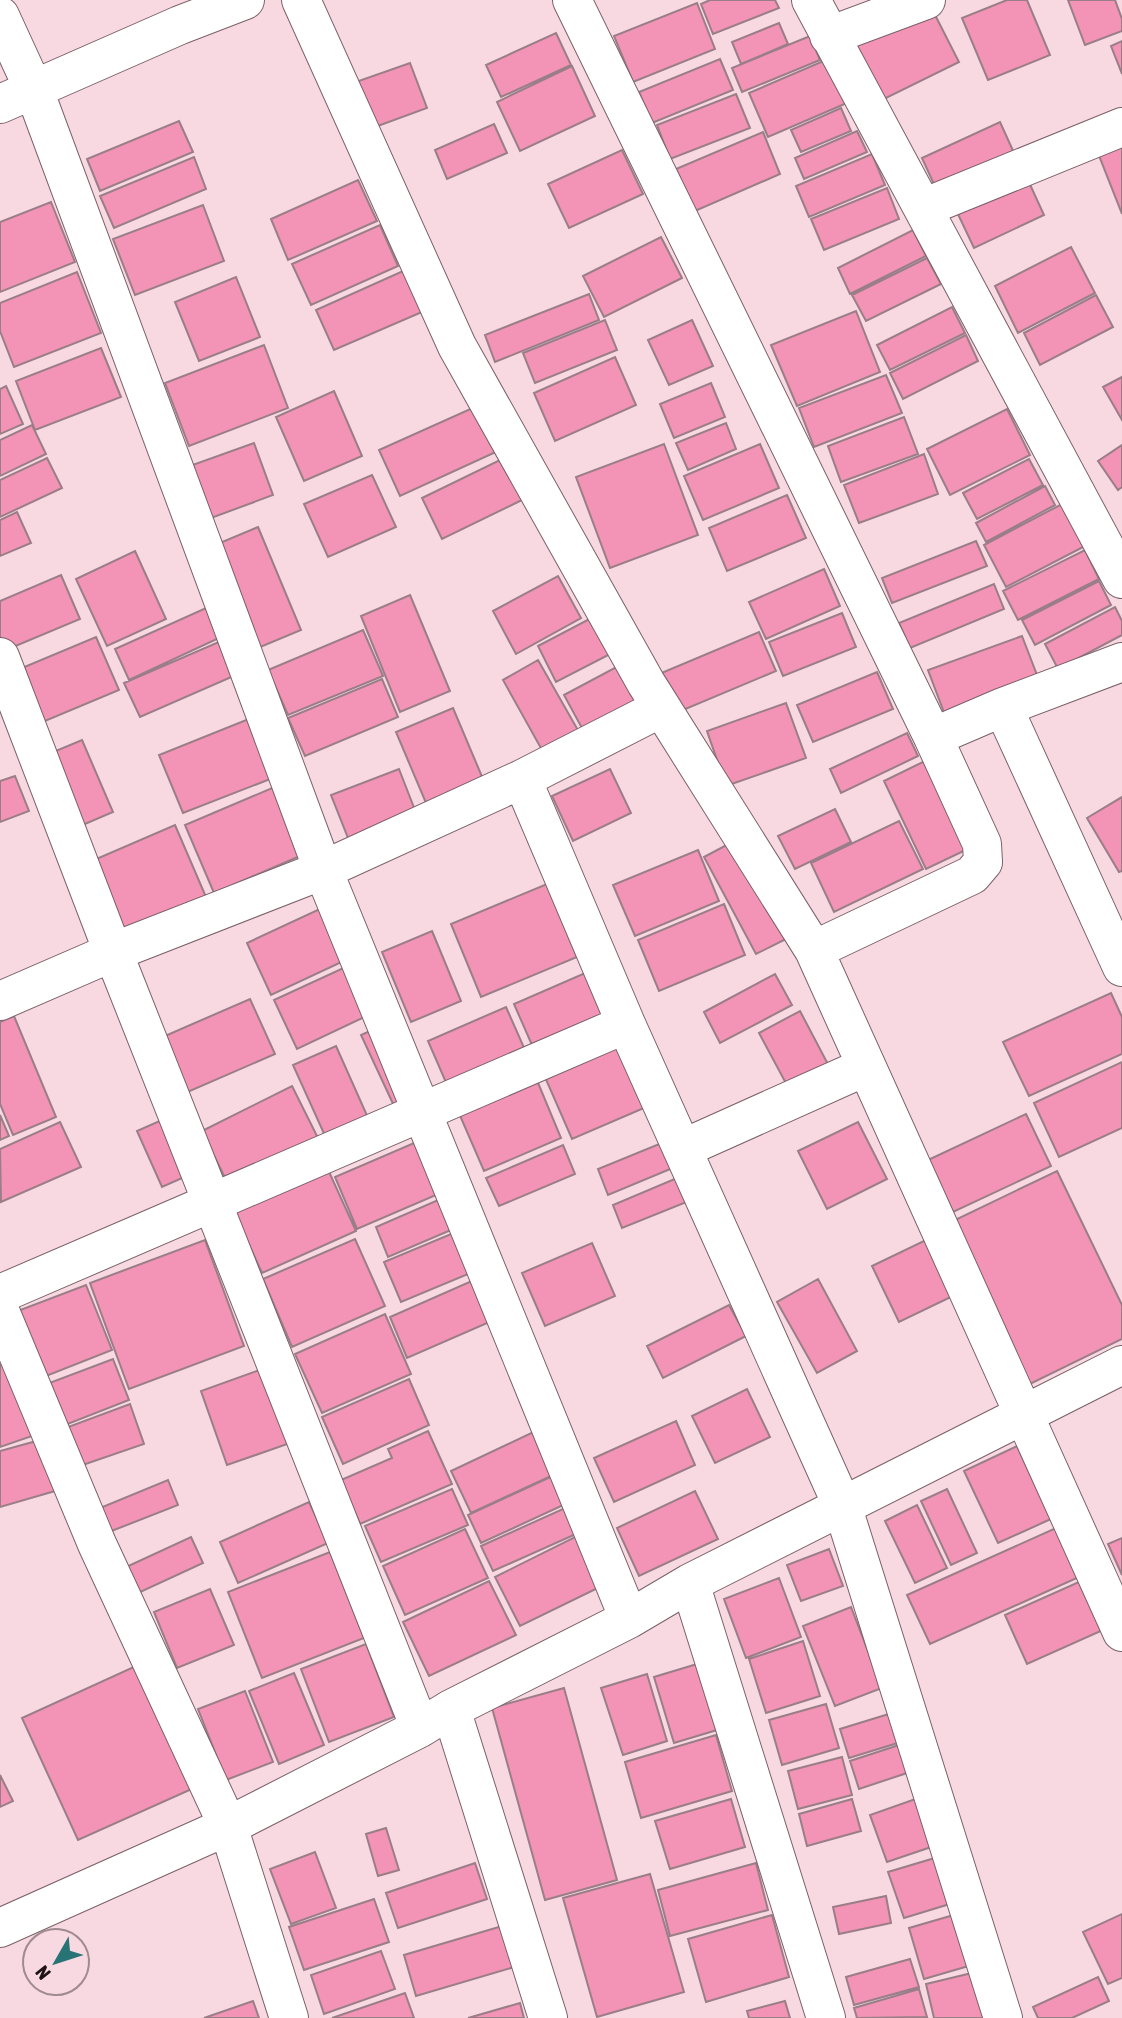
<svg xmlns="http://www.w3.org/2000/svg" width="1122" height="2018" font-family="'Asap Condensed',sans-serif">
  <rect width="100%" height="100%" fill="#f8d9e2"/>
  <path fill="#f393b5" stroke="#9a7e87" stroke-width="2" d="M710,0H775L779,8L713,34L701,4Z
    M1007,0H1027L1050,55L988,80L962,18Z
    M1068,0H1115L1122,19V31L1085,45Z
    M697,3L715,49L633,82L614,36Z
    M931,7L959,62L884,99L856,44Z
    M779,23L788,44L741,64L732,42Z
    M556,33L571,65L501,97L486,65Z
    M810,36L820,60L742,92L732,68Z
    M1122,41V74L1111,46Z
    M720,59L733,90L652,123L639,92Z
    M828,59L847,103L768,137L749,93Z
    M410,63L427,108L367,130L350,84Z
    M572,66L595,116L520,151L497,102Z
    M736,94L750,128L670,159L657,125Z
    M841,108L851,131L801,152L791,130Z
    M179,121L193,152L100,191L87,159Z
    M1000,122L1015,155L937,191L922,158Z
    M494,124L507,153L447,179L435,150Z
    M857,131L867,152L804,179L795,158Z
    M763,132L780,174L695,211L676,169Z
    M1122,138V214L1096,148Z
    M622,150L643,194L569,228L548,184Z
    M872,154L885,185L809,217L796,186Z
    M194,157L206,189L114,228L100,196Z
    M1027,178L1044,215L974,248L956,210Z
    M358,180L377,221L288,260L271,219Z
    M887,188L899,219L824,250L811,219Z
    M51,202L75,262L0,292V222Z
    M203,205L224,261L135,295L113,239Z
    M380,225L398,266L311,305L292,264Z
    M913,230L926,256L850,294L838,268Z
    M661,237L682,278L604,317L583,276Z
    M1071,247L1095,293L1018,333L995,286Z
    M927,258L941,284L866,321L852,295Z
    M403,271L422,312L334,350L316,310Z
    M77,272L101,333L14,367L0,331V303Z
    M236,277L260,337L199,361L175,302Z
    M589,294L599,320L495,362L485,335Z
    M1096,295L1113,327L1040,365L1024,333Z
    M952,307L965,333L890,370L877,345Z
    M856,311L880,372L797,406L771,345Z
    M605,320L617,350L535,383L523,353Z
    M692,320L713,366L669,385L648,340Z
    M966,335L978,361L903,399L890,373Z
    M264,345L288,408L189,446L165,383Z
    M101,348L121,397L35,430L16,381Z
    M615,357L636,405L555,441L534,393Z
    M886,375L902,413L814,447L799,408Z
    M1122,377V420L1103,387Z
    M711,383L725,417L674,438L660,404Z
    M6,386L23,424L0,434V389Z
    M334,391L362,456L304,481L276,417Z
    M477,406L498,451L400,496L379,450Z
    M1007,409L1030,455L950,495L927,449Z
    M904,417L918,454L841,482L828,446Z
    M726,423L736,449L688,470L676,443Z
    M32,425L46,454L0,476V440Z
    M254,443L273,495L203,521L184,468Z
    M664,444L698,535L610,568L576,477Z
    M760,444L779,488L703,520L684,476Z
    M1122,445V487L1118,490L1098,461Z
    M924,454L938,494L859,523L844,485Z
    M47,458L62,488L0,517V480Z
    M502,459L522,500L442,539L422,498Z
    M1029,459L1043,485L977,519L963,493Z
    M372,475L396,527L328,557L304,504Z
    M1045,486L1055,505L986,542L976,523Z
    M787,495L806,538L727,571L709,528Z
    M1062,504L1085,546L1006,587L984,545Z
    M17,512L31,543L0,556V520Z
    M258,527L301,630L258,648L215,545Z
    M976,541L987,566L892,603L882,578Z
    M1085,550L1099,579L1018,620L1003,591Z
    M135,551L166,619L107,646L76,579Z
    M824,569L840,606L766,639L749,602Z
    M61,575L80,619L6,650L0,637V601Z
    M558,576L581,618L516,654L493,611Z
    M1099,581L1111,605L1035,645L1022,620Z
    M994,584L1004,609L910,648L899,623Z
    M410,595L450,691L400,712L361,616Z
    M1115,607L1122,621V635L1058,669L1045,644Z
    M206,608L219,638L129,680L115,649Z
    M842,613L856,647L783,676L769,642Z
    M595,616L614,652L556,682L538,646Z
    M363,630L383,676L288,715L268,670Z
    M759,632L776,671L676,713L659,674Z
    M1022,636L1042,688L948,723L928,670Z
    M96,637L119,690L33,726L10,673Z
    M221,641L236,675L140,717L124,683Z
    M538,660L583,739L547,759L503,680Z
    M622,664L641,700L583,730L564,695Z
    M877,672L893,709L813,742L797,705Z
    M382,679L398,717L305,756L288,718Z
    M786,703L806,758L726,786L707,731Z
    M453,708L483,779L426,803L396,732Z
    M259,715L283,774L183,813L159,755Z
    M907,733L918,756L841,793L830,769Z
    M82,740L113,812L71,830L39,758Z
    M929,759L972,847L926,869L884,781Z
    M399,769L418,818L350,843L331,795Z
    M610,769L631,813L573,841L552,796Z
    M15,776L29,811L0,822V781Z
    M284,783L314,850L214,893L185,825Z
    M1122,797V871L1119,872L1087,818Z
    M835,809L851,842L795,869L778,836Z
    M899,821L923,869L834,912L811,863Z
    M175,825L206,897L119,935L87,863Z
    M734,841L786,939L756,954L704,857Z
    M698,850L719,901L635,936L613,885Z
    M547,884L577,957L481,997L451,924Z
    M724,904L745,955L659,991L638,940Z
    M324,907L348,959L271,995L247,943Z
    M432,931L461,1001L411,1022L382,952Z
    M352,964L375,1012L297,1049L274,1000Z
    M592,970L612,1018L535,1052L514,1004Z
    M775,974L792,1005L720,1043L704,1012Z
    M1111,993L1122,1017V1054L1029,1096L1003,1042Z
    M250,999L275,1054L183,1094L158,1039Z
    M506,1007L529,1059L451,1094L428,1041Z
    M800,1011L830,1068L789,1089L759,1033Z
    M14,1016L56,1117L13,1135L0,1104V1022Z
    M381,1026L421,1112L401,1121L361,1035Z
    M626,1031L658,1102L572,1139L541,1068Z
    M336,1046L369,1120L326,1138L293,1065Z
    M1122,1062V1128L1059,1157L1034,1103Z
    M536,1078L561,1138L484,1171L458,1111Z
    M292,1086L319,1140L228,1184L202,1131Z
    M1026,1114L1051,1166L953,1212L928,1160Z
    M0,1115L9,1136L0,1140Z
    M164,1119L189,1175L162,1187L137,1131Z
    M60,1122L81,1167L1,1202L0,1149Z
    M858,1122L887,1179L827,1209L798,1151Z
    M421,1140L443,1192L357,1229L335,1177Z
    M669,1140L680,1165L608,1195L598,1169Z
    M563,1145L575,1174L499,1206L486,1178Z
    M325,1163L356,1231L262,1273L231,1205Z
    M1057,1171L1122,1305V1339L1030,1384L951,1222Z
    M684,1175L694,1199L622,1228L613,1205Z
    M445,1197L458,1227L388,1257L376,1227Z
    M463,1229L480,1269L401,1302L384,1262Z
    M930,1238L957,1294L899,1322L872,1266Z
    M355,1239L385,1306L292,1347L263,1279Z
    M205,1240L244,1346L129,1389L90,1283Z
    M592,1243L615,1296L545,1326L522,1273Z
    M483,1276L501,1317L407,1358L390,1317Z
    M818,1279L857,1351L817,1373L777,1302Z
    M86,1285L112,1350L41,1378L15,1312Z
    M729,1305L746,1336L663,1378L647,1346Z
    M385,1314L411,1374L322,1413L295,1354Z
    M113,1359L129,1400L60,1427L44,1385Z
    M12,1360L38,1434L0,1447V1365Z
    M268,1367L296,1441L227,1465L201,1391Z
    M409,1379L429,1425L343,1464L322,1417Z
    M747,1389L770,1437L715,1463L692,1416Z
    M130,1404L144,1444L74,1468L60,1430Z
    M676,1421L695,1465L614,1502L594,1458Z
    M544,1427L564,1470L471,1513L451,1471Z
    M428,1431L452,1484L360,1524L341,1480L392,1458L388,1449Z
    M40,1440L55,1491L0,1507V1451Z
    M1017,1446L1051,1519L998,1543L964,1471Z
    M559,1473L572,1501L481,1543L468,1515Z
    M168,1480L178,1505L109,1532L100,1508Z
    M452,1489L468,1525L381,1562L365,1526Z
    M947,1489L977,1553L951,1565L921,1501Z
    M695,1491L718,1539L639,1576L617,1528Z
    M309,1502L328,1543L238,1583L220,1542Z
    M574,1504L585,1530L493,1571L481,1546Z
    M917,1505L947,1568L915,1583L885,1521Z
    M1056,1528L1079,1577L930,1644L907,1595Z
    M465,1529L488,1578L405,1615L383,1566Z
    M581,1534L606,1584L520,1626L495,1577Z
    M191,1537L203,1563L136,1594L124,1568Z
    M1122,1538V1575L1108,1544Z
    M829,1549L843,1586L801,1601L787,1565Z
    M330,1552L364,1638L262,1678L228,1592Z
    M779,1578L801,1637L746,1658L724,1599Z
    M489,1581L516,1635L429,1676L403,1622Z
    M1081,1581L1103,1630L1027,1664L1005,1615Z
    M210,1589L234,1645L177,1668L154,1612Z
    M851,1607L882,1688L835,1706L803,1626Z
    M803,1641L820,1696L766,1713L749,1659Z
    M366,1644L394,1717L329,1742L301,1669Z
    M697,1664L717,1730L674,1743L654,1677Z
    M138,1665L194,1788L78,1840L22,1718Z
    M294,1673L324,1745L279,1764L249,1691Z
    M647,1674L667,1741L623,1755L601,1688Z
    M564,1688L617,1880L545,1900L492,1708Z
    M245,1691L273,1762L226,1780L198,1709Z
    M826,1704L839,1748L782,1765L769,1720Z
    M892,1713L901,1742L849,1758L840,1729Z
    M716,1735L732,1791L641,1818L625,1762Z
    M902,1744L910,1772L859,1789L850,1761Z
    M842,1757L852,1795L798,1809L788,1771Z
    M0,1775L13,1801L0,1807Z
    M921,1797L937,1845L887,1862L870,1815Z
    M731,1799L745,1847L670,1869L655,1821Z
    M852,1799L861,1831L807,1846L799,1814Z
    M386,1828L399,1870L378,1876L366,1834Z
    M315,1852L336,1908L291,1924L270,1869Z
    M938,1857L953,1903L904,1918L888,1872Z
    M475,1863L487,1899L398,1928L386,1893Z
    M756,1863L768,1910L670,1936L658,1890Z
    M650,1874L684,1992L597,2017L563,1898Z
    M886,1896L891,1923L839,1934L833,1907Z
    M374,1899L389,1942L304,1970L289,1927Z
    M957,1914L972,1965L924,1979L909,1928Z
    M1122,1914V1978L1108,1984L1083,1932Z
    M772,1915L789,1977L706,2002L688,1939Z
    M509,1924L521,1965L416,1996L404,1955Z
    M381,1951L395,1989L324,2014L311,1975Z
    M910,1959L919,1987L854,2005L846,1977Z
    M976,1972L987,2018H934L926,1984Z
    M1098,1977L1109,2001L1072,2018H1038L1033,2007Z
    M919,1989L927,2017L857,2018L854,2008Z
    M405,1993L414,2018H332Z
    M253,2001L259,2018H204Z
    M785,2001L790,2018H749L747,2011Z
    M520,2003L524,2018H468Z"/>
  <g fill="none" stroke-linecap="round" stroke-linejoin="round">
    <g stroke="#7b6169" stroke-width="40">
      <path id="minor" d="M301,0L457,346L646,683L814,950L1122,1632
        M572,0L933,737L982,844L983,862L972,875L814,950
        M811,0L1122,579
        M0,16L34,90L323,870L629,1619
        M829,36L926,0
        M0,104L180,25L245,0
        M923,208L1122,127
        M0,657L113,952L420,1728
        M1122,662L1003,707L1122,967
        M933,737L1003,707
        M522,779L661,708
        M0,1001L113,952L323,870L522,779L626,1024L842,1505L1003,2018
        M682,1149L865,1067
        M0,1294L626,1024
        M0,1311L97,1544L228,1826L289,2018
        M690,1583L826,2018
        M451,1709L548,2018
        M0,1928L228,1826L420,1728L451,1709L629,1619L690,1583L1122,1365"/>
    </g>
    <use href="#minor" stroke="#fff" stroke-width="38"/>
  </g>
  <g transform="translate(56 1962) rotate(231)"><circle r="33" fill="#f8d9e2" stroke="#a08a90" stroke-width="2"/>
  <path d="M0-5L12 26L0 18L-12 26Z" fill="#287376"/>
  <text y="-10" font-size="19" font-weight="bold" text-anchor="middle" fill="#1d1316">N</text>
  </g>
</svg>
